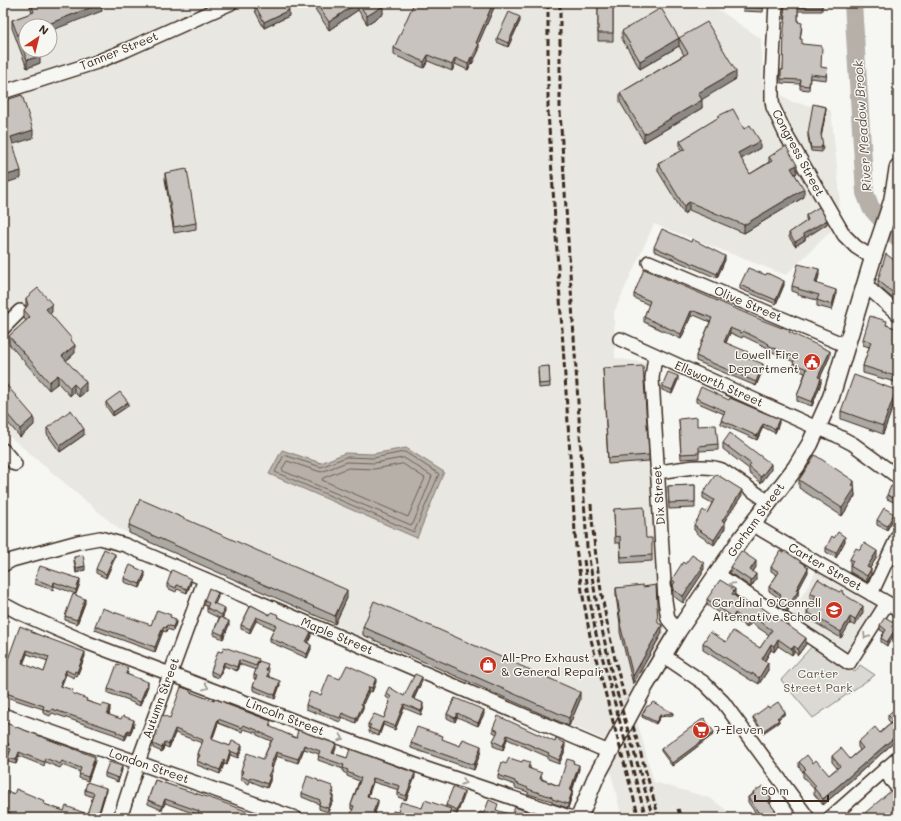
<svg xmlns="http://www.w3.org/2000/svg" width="901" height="821" font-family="Mali,sans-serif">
  <rect width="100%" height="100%" fill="#f6f6f2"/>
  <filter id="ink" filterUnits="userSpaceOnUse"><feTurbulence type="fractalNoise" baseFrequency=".025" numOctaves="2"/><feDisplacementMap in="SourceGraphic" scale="8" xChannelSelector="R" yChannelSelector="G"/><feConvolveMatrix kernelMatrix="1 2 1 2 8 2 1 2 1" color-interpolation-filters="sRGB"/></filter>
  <g filter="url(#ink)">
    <path fill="#e8e7e2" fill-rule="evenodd" d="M3,3H702L722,12L761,39L763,82L792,102L831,110L840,197L835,227L786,275L654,224L614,312L615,358L646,363L665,602L664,642L630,696L654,782L710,798L737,818H622L603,739L351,632L119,529L3,431ZM26,26H50V50H26Z
      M817,570L877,605L849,652L791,615Z"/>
    <path fill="#dad9d3" stroke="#8a8278" d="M814,644L855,672L860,665L875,675L813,718L781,680Z"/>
    <path fill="#b6b0a9" stroke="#857a71" d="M406,448L444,472L417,538L269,474L282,450L321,463L345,453L372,454Z"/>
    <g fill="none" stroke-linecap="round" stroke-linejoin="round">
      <path stroke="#6c6056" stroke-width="1" d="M405,452L439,474L414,532L275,472L284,455L321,467L346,457L373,458Z
        M404,458L432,476L413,524L411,525L283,471L282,469L287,461L321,472L347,462L374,463Z
        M403,464L425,478L408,517L322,480L323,478L348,468L374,469Z"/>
      <path stroke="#b6b0a9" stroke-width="18" d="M853,3L865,193L871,208L898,238"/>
      <g stroke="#3b2a1e" stroke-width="16">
        <path id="minor" d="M776,3L772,78V100L773,107L786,135L844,235L856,247L873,258
          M3,92L97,62L126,50L231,3
          M649,262L847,346
          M865,285L898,314
          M3,328L20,311
          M620,339L810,425L836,435L853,444L898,477
          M655,356L652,378L665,600L668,619L678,631
          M3,450L15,464
          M657,472C676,470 704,463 722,470L769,502
          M752,524L819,564L898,609
          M3,565L12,560L78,542L100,538L125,545L609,752
          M717,574L849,663L887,603
          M871,594L898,536
          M3,604L18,612L88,643L297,722L427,769L572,818
          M664,656L704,683L723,702L808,818
          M3,715L295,818
          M886,768L891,780L898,788
          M120,818L138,762L205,579
          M830,818L898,758"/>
      </g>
      <g stroke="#3b2a1e" stroke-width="19">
        <path id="major" d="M892,201L898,167
          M579,818L595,779L645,686L678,631L741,539L796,467L810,444L831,397L873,258L891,204L898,191"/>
      </g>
      <use href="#minor" stroke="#f6f6f2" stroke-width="13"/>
      <use href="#major" stroke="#f6f6f2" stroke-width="16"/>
      <path stroke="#3b2a1e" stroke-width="3" stroke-dasharray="6 3" stroke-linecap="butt" d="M548,3V111L576,548L582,591L590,636L639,818
        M560,3V111L587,547L598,611L612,675L653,818
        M591,504C595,570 608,635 625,699
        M584,560L588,590L596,634L646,818
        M633,726L659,818
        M678,809L681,818
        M668,814L669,818"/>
    </g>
    <path fill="#aca8a3" stroke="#3b2a1e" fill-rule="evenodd" d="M29,3H51V5L102,11L26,26L40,63L27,68L12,28V20L32,13Z
      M311,3H381L383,14L367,24L358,10L329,30Z
      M496,3L478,44L479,50L472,64L471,63L468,70L455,64L452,71L428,61L424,68L394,55V48Z
      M598,3H613V41H598Z
      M743,3H764L763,12L743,11Z
      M785,3H822V11H798V22L802,27L800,39L802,44L821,67L827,72L826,80L810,78L809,90L800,89V84L781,83V70H783L786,19H784Z
      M255,5L289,16L264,28L255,11Z
      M520,21L508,47L497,42V38Z
      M622,31L679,38L736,79L701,99L702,108L644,142L620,102V93L684,55L679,46L640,69L622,39Z
      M826,110L821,136L823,149H822V152L811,151L808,137V133Z
      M718,116L744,129L760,148L741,159L750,174L769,162V157L797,173L795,174L804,197L744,233L689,210L684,214L658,171V163L682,151L680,149V141L718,118Z
      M165,173L196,223V229L174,233L165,179Z
      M806,215L827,224L805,238V240L795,246L789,237V233L807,221L806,219Z
      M654,247L725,260L717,278L654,251Z
      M898,263V303L878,286V280Z
      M819,275L817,283L836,296L832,310L817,306V300L798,295V293L792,291V286Z
      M740,285H784L776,304L740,289Z
      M634,294L790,333L830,356L820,378L821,383L812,406L797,401V396L805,373L793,368L794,362L792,361L768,350V348L743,336L742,338L730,333L726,343L748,357V358L763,369L756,386L696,361V356L710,322L694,315L693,317L691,316L681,339L644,322V317L649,305L634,298Z
      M26,298L52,312L50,314L72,342L75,353L66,361L86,391L79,397L74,392L70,396L58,383L49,390L9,344V336L26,321L24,318V310L26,307Z
      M887,325L898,329L895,382L863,373V366L869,347L863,345V339Z
      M549,366L550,387L539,388L538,371Z
      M603,368L649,455V461L608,464Z
      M3,379L5,383L34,425L20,437L3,417Z
      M678,380L672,394L662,390V386Z
      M696,398L779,423L775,433L763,427L757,440L721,424V420L724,414L696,402Z
      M896,398L883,434L841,419V411Z
      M106,402L128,406L113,416L106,406Z
      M679,419L697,426L718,444V450L699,451V458L681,459Z
      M47,428L84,435L60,452L47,434Z
      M723,443L771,470L761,483L749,473V469L723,449Z
      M799,480L854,488L855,496L842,516L799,488Z
      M695,485V508L669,509L668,486Z
      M898,489V504L887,499V495Z
      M703,493L742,495L724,522L725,528L714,545L696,533V531L694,530V525L707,513L712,503L703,498Z
      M614,509L646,538L652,555V561L621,563L620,543H615Z
      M894,518L887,530L877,525V520Z
      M129,525L347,598L335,624L129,533Z
      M834,538L845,541L836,558L826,552V548Z
      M860,550L877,557L870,568L871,575L867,582L850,572V559Z
      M74,557L85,570L76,573L74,561Z
      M115,558L106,578L96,573V569Z
      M685,564L704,569L702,572V574L683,603L673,596L672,579Z
      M730,567H756L753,572L756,580L751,587L730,573Z
      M771,567H806L808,572L798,591V595L787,612L777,605V601L779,598L769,591V587L777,575L771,571Z
      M145,576L140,588L124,582V578Z
      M35,579L80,583L76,594L54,586L53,590L35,584Z
      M191,583L187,593L177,589L176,592L167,588V584Z
      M643,587L658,623L662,633L633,684L620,632V624L616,596V588Z
      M810,593L843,594L863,612L855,626L850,623L841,638L807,618V612L813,601L810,599Z
      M735,596L750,607L806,644L798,655L794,652L792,655L778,646L774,652L771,650L765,661L768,670L759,684L752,680V681L703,650V643L726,642L760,648L769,635L751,623L747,628L735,619L733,623L707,605V599Z
      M218,597L215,604L225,612L222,618L229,625L223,639L214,635V631L219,618L207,612V606L204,605V601Z
      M85,603L77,624L65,620V616Z
      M251,605L270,615L279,617L311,636L308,643L311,649L307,658L270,642V638L274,629L256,621L250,633L241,629V625Z
      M171,617L176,623L173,631L167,629L166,632L163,631L155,652L95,630V626L151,625Z
      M880,625L898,629L887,646L881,642V638L884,632L880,630Z
      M363,627L580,700L569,726L363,635Z
      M32,632L85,656L77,676L75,675L74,678L66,674L61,686L73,694L87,701L110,710L109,715L134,724L130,735L128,734L125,740L116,736V735L52,713L50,716L43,713V709L3,696V664ZM27,654L48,661L44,672L23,664Z
      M222,652L259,662L268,668V670L269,675V677L280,685L275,699L253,690V686L256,679H254V675L256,670L239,664L237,671L224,666L219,678L211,675V671Z
      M128,672L127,674L148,686L140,706L129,701V700L108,693V689Z
      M340,679L376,682L372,692L369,691L363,704V708L356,723L342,717L340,722L306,709V705L321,695Z
      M422,681L414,699L423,703V710L421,715L404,708L395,730L383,725L379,736L369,732V728H368V724L384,718L389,705V701L390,700L386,697V693L404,696Z
      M190,692L214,701L226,704L271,725L270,727L296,738L336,748L334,754L347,758L415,777L406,800L398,797V793L399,790L373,782L368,796L378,804L375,813L376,818H350L353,810L351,809V805L359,781L347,776V774L343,772V769L318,760L319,754L304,749L298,763L276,756L272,769V772L270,777V781L267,788L250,781L249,784L241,780V770L263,759L271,741L257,735V733L243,729L242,732L218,723L212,740L230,746L242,749L238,758L230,755L227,765L224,764L220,774L197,765V761L198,758V754L202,743L175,733L169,748L164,746L162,752L153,748V744L170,718Z
      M455,698L484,714L478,726L457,717L455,722L447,718V714Z
      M649,706L673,713V715L660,717L656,724L642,717V715Z
      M898,706V739L823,805L814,794V789L803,777V772L799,767V762L813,763L829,775L837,768L832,762V756L850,759L860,750L858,747V742L880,733L891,723L888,720V715Z
      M769,708L785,714L778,719L779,722L763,733L753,719V717Z
      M3,722L95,761L88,781L79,778L80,772L62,765L60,768L45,762L44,766L19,756L16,764L8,762V758L10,752H7V748L3,746Z
      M493,728L565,747L564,749V753L559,764L548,760V757L507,739L503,750L493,746V741L497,734L493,732Z
      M714,734L672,766L661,751V749Z
      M443,740L460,746L481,751L474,770L411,748V743Z
      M574,763L579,769L572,792V796L568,808L552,803V801L528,794V792L515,788V785L498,779V775L506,764L530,766V768L542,777V779L559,786Z
      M122,770L118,782L105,777V773Z
      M155,780L265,818H198V815L165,803L162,810L148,804V800Z
      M318,781L332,788L334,793L332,796L333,800L328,812L319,809V804L302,797V793Z
      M3,790L64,811L87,814L93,797L85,794V790L106,792L99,815H97L96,818H13L3,815Z
      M753,792L771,803L770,804L781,818H759L748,802V797L753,794Z
      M464,796L457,814L451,811L449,818H392L398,812L422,808L446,807V805Z"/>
    <path fill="#8c8885" stroke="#3b2a1e" d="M102,3V11L50,31V26H43Z
      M357,3H358V10L329,30V22Z
      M493,3H496L476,49V43Z
      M383,6V14L367,24V16Z
      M289,10V16L264,28V22Z
      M520,17V21L508,47V43Z
      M679,38V46L640,69V61Z
      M479,44V50L472,64V58Z
      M428,55V61L424,68V62Z
      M40,56V63L27,68V60Z
      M471,57V63L468,70V64Z
      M455,58V64L452,71V65Z
      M736,71V79L698,102V93Z
      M702,100V108L644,142V134Z
      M826,107V110L821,138V134Z
      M33,130V138L11,145V137Z
      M760,141V148L738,161V153Z
      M797,165V173L791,176V168Z
      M21,171V178L3,184V176Z
      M804,189V197L744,233V225Z
      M689,202V210L684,214V206Z
      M827,220V224L805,238V240L795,246V242L803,234Z
      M725,256V260L717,278V274Z
      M819,269V275L815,289V283Z
      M784,281V285L776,304V300Z
      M836,290V296L832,310V305Z
      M52,304V312L46,318V309Z
      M691,311V316L681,339V334Z
      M730,328V333L724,346V342Z
      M75,345V353L62,364V356Z
      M830,351V356L818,382V377Z
      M763,364V369L756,386V382Z
      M898,365V371L895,382V376Z
      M58,375V383L49,390V382Z
      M678,376V380L672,394V390Z
      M821,378V383L812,406V402Z
      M86,382V391L79,397V389Z
      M74,384V392L70,396V388Z
      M896,390V398L883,434V426Z
      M128,402V406L113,416V412Z
      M34,417V425L20,437V429Z
      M779,419V423L775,433V429Z
      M763,424V427L757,440V436Z
      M84,429V435L60,452V446Z
      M771,464V470L761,483V477Z
      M854,481L855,496L842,516V508Z
      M742,490V495L722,525V521Z
      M894,514V518L887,530V526Z
      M725,523V528L714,545V540Z
      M845,537V541L836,558V553Z
      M877,551V557L867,573V567Z
      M115,554V558L106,578V574Z
      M756,561V567L750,576V570Z
      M704,563V569L702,572V574L683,603V596Z
      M85,566V570L76,573V568Z
      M808,568V572L797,593L798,591V595L787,612V608Z
      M871,569V575L867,582V576Z
      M145,572V576L140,588V584Z
      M756,574V580L751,587V581Z
      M80,579V583L76,594V590Z
      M191,579V583L187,593V589Z
      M54,582V586L53,590V586Z
      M735,589V596L732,601V594Z
      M347,590V598L335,624V616Z
      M218,593V597L213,607V603Z
      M85,599V603L77,624V620Z
      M863,606V612L855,626V620Z
      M225,608V612L222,619V615Z
      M735,613V619L733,623V617Z
      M751,616V623L747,628V622Z
      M256,617V621L250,633V629Z
      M850,617V623L841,638V632Z
      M176,619V623L173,631V627Z
      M229,621V625L223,639V635Z
      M662,625V633L633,684V676Z
      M898,625V629L887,646V642Z
      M163,627V631L155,652V647Z
      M311,632V636L306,646V642Z
      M806,638V644L798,655V649Z
      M778,639V646L774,652V646Z
      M771,644V650L762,665V659Z
      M311,645V649L307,658V654Z
      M794,646V652L792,655V649Z
      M27,650V654L22,667V663Z
      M85,652V656L77,676V672Z
      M239,660V664L237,671V667Z
      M224,662V666L219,678V675Z
      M768,663V670L759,684V678Z
      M66,670V674L60,690V686Z
      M422,677V681L412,702V698Z
      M376,678V682L372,692V688Z
      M280,681V685L275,699V695Z
      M148,682V686L140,706V702Z
      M369,687V691L361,708V704Z
      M580,692V700L569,726V718Z
      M404,704V708L395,730V726Z
      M363,705V708L356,723V719Z
      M110,706V710L107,718V714Z
      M423,707V710L421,715V711Z
      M484,710V714L478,726V723Z
      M785,712V714L777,720V718Z
      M457,713V717L455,722V718Z
      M660,715V717L656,724V722Z
      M218,719V723L211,743V739Z
      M134,720V724L130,735V731Z
      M779,720V722L763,733V731Z
      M383,722V725L379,736V732Z
      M175,729V733L169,748V744Z
      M128,730V734L125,740V736Z
      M714,732V734L672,766V763Z
      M898,734V739L823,805V799Z
      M507,735V739L503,750V746Z
      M164,742V746L162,752V748Z
      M565,743V747L562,753V749Z
      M336,744V748L332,757V753Z
      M242,745V749L238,758V754Z
      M304,745V749L298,763V759Z
      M481,746V751L474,770V765Z
      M564,749V753L559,764V760Z
      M230,751V755L227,765V761Z
      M19,752V756L16,764V760Z
      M276,752V756L272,769V772L268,781V776L270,767Z
      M95,757V761L88,781V777Z
      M224,760V764L220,774V770Z
      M579,765V769L570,795V791Z
      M122,766V770L118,782V778Z
      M415,773V777L406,800V796Z
      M270,777V781L267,788V784Z
      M373,778V782L367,800V796Z
      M106,788V792L99,815V812Z
      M464,792V796L457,814V810Z
      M572,792V796L568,808V804Z
      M333,796V800L328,812V808Z
      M771,798V803L768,805V801Z
      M165,799V803L162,810V806Z
      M378,800V804L373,816V812Z
      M898,800V806L895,802Z
      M451,809V813L449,818H447Z
      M898,811V817L897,818H890Z"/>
    <path fill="#c8c3be" stroke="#3b2a1e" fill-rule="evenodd" d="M31,3H51V5L56,3H102L43,26H26V50H37L40,56L27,60L12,20L34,12Z
      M258,3H286L289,10L264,22L255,5Z
      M316,3H357L329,22Z
      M358,3H381L383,6L367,16Z
      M414,3H493L476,43L479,44L472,58L471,57L468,64L455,58L452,65L428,55L424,62L394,48Z
      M598,3H613V33H598Z
      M743,3H763V8L743,7Z
      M785,3H822V7H798V22L802,23L800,39H802V44L822,46L821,67L827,68L826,76L810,74L809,86L800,85L801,80L781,79V70H783L784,28L786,15H784Z
      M661,8L679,38L640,61L622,31Z
      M509,12L520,17L508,43L497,38Z
      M707,22L736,71L698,93L702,100L644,134L620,93L688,53L679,38Z
      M22,95L33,130L11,137L21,171L3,176V101Z
      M813,104L826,107L821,134L823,146H821L822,148H811L808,133Z
      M733,109L744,129L750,125L760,141L738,153L750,174L772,161L769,157L786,146L797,165L791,168L804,189L744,225L689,202L684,206L658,163L685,149L680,141L719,117L718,116Z
      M187,169L196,223L174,227L165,173Z
      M819,207L827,220L803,234L805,236L795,242L789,233L808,220L806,215Z
      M662,229L691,242L692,239L725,256L717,274L654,247Z
      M886,254L898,263V297L878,280Z
      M798,264L819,269L815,283L836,290L832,305L817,300L819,295L798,289L799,288L792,286Z
      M748,268L766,275L767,273L784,281L776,300L740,285Z
      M644,269L759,319L777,326L782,328L783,327L790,330L789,332L830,351L818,377L821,378L812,402L797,396L807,369L793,363L795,359L792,356L768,345L769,344L743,331L742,333L730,328L724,342L748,352L746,357L763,364L756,382L696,356L712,318L694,311L693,312L691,311L681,334L644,317L650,301L634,294Z
      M38,288L52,304L46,309L72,339L71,340L75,345L62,356L86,382L79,389L74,384L70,388L58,375L49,382L9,336L30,317L24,310L28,305L26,298Z
      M870,316L887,321L886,325L898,329V365L895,376L863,366L871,342L863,339Z
      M549,366L550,383L539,384L538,367Z
      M643,366L649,455L608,458L603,368Z
      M668,372L678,376L672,390L662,386Z
      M854,375L896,390L883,426L841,411Z
      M3,379L5,381L4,382L34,417L20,429L3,409Z
      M701,387L729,400L730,398L779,419L775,429L763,424L757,436L721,420L725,411L696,398Z
      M120,392L128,402L113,412L106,402Z
      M71,410L84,429L60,446L47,428Z
      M697,417V426L716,425L718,444L699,446V453L681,454L679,419Z
      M730,433L771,464L761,477L749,467L751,464L723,443Z
      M815,455L854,481L852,486L855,488L842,508L799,480Z
      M716,474L742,490L722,521L725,523L714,540L696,528L697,527L694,525L703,510L707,513L714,500L703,493Z
      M695,485V502L669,503L668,486Z
      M891,486L898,489V500L887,495Z
      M140,499L347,590L335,616L129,525Z
      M644,507L646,538H652V555L621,557L620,536L615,537L614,509Z
      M884,508L894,514L887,526L877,520Z
      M838,532L845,537L836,553L826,548L832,536L834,538Z
      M864,543L877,551L867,567L871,569L867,576L850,566L853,561L850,559L856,548L860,550Z
      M104,549L115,554L106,574L96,569Z
      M741,551L756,561L750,570L756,574L751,581L730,567Z
      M780,551L784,553L785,551L806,565L805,566L808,568L796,590L798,591L787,608L777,601L781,595L769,587L779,572L771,567Z
      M83,555L85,566L76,568L74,557Z
      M692,555L704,563L701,568H702L683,596L673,590L674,588L673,585L675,582L672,579L683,562L685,564Z
      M130,565L145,572L140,584L124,578Z
      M40,566L80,579L76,590L54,582L53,586L35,579Z
      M172,570L191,579L187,589L177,585L176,588L167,584Z
      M818,579L839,592L842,590L843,594L863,606L855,620L850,617L841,632L807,612L816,596L810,593Z
      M720,580L735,589L732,594L750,607L754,602L806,638L798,649L794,646L792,649L778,639L774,646L771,644L762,659L768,663L759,678L752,673V675L703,643L710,632L726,642L733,631L760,648L772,630L751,616L747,622L735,613L733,617L707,599Z
      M643,585V587L656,585L658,623L662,625L633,676L620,624L621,623L616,588Z
      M209,588L218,593L213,603L225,608L222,615L207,608L209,603L204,601Z
      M73,594L85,599L77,620L65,616Z
      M374,601L580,692L569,718L363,627Z
      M251,605L270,615L271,612L279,615L278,617L311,632L306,642L311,645L307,654L270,638L276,625L256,617L250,629L241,625Z
      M102,608L151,625L157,610L171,615L170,617L176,619L173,627L167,625L166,628L163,627L155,647L95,626Z
      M220,617L229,621L223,635L214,631Z
      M885,617L898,625L887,642L881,638L886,630L880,625Z
      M20,626L32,631L31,632L85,652L77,672L75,671L74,674L66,670L60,686L73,690L72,693L87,699L86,701L102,706L103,704L110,706L107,714L121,719L123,716L134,720L130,731L128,730L125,736L116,732L117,731L52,709L50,712L43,709L44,706L3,692V664L6,658L8,659ZM27,650L49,657L44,672L22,663Z
      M224,647L259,659L256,666L239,660L237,667L224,662L219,675L211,671L218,651L222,652Z
      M259,661L268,664L266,670L269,671L267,676L280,681L275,695L253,686L257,676L254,675Z
      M117,664L128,668L126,674L148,682L140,702L129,697L130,696L108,689Z
      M347,665L376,678L372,688L369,687L361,704L363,705L356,719L342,713L340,718L306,705L310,692L321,695L329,675L340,679Z
      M415,674L422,677L412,698L423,703L422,706L423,707L421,711L404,704L395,726L383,722L379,732L369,728L371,725L368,724L374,714L384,718L390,702L389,701L391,697L386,693L389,687L404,696Z
      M181,687L190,690V692L214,701L215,699L226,703V704L271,721L269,726L296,738L298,730L336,744L332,753L347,758L350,749L415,773L406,796L398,793L400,786L373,778L367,796L378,800L373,812L376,813L374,818H353L350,817L354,806L351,805L361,778L347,772L348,770L343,768L344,765L318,756L320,751L304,745L298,759L276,752L270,767L272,768L268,776L270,777L267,784L250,777L249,780L241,776L243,771L241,770L247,753L263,759L273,738L257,731V730L243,725L242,728L218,719L211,739L230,746L232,741L242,745L238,754L230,751L227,761L224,760L220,770L197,761L200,755L198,754L203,740L175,729L169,744L164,742L162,748L153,744L162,715L170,718Z
      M455,698L484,710L478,723L457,713L455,718L447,714Z
      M653,702L673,713L660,715L656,722L642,715L647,706H649Z
      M778,702L785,712L777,718L779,720L763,731L753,717L768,706L769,708Z
      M898,706V734L823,799L814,788L816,786L803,771L806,769L799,762L807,755L813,763L816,760L829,775L840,766L832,756L841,748L850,759L863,748L858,742L875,727L880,733L894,721L888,715Z
      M498,716L555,742L556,739L565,743L562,749H564L559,760L548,755L549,753L507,735L503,746L493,741L498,731L493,728Z
      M704,718L714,732L672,763L661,749Z
      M3,722L95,757L88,777L79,774L81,768L62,761L60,764L45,758L44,762L19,752L16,760L8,758L11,749L7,748L9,744L3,742Z
      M417,727L443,736L442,739L460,746L463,739L481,746L474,765L411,743Z
      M509,758L522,762L523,760L530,762L528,768L542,773L540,779L559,786L567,759L574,761L573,763L579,765L570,791L572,792L568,804L552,799V797L528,789V788L515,783V781L498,775L502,762L506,764Z
      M109,762L122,766L118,778L105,773Z
      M307,776L318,780V781L332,786V788L334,789L331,795L333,796L328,808L319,805L320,800L302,793Z
      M155,780L216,800L265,818H207L198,815L199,811L165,799L162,806L148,800Z
      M87,782L106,788L99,812L97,811L95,818H24L3,811V790L14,794L16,789L45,801L44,804L64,811L66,806L87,814L94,793L85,790Z
      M763,786L771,798L768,801L781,818H762L748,797L754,794L753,792Z
      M453,787L464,792L457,810L446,805Z
      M892,790L898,797V800L895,802L898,805V811L890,818H879L878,817L877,818H859Z
      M425,800L451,809L447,818H392L393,811L398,812L401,802L422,808Z
      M489,800L498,804L496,810L512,815L515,807L529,812H533V811L552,818H493L490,817L489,818H477L480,812L484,813Z
      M131,813L143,817V818H129Z
      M590,815L599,818H589Z"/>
    <defs><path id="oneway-chevron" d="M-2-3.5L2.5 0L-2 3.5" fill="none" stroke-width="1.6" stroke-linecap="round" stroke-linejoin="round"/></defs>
    <g stroke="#989088">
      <use href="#oneway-chevron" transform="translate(732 585) rotate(-146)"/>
      <use href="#oneway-chevron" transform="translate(866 636) rotate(122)"/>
      <use href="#oneway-chevron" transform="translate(206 687) rotate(21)"/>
      <use href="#oneway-chevron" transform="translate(341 738) rotate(20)"/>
      <use href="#oneway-chevron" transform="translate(464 782) rotate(19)"/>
    </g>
  </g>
  <defs>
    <g id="civic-disc" transform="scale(0.9)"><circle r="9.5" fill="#c8321e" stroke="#f6f6f2"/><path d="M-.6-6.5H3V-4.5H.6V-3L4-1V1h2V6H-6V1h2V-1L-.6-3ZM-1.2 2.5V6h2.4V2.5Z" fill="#fff"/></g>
    <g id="school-disc" transform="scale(0.9)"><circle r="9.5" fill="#c8321e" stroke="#f6f6f2"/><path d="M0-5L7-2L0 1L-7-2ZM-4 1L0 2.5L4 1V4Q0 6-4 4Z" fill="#fff"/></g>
    <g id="shop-disc" transform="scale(0.9)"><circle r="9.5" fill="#c8321e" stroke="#f6f6f2"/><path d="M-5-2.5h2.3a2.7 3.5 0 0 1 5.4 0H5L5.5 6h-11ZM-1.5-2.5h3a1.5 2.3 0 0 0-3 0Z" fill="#fff"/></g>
    <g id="supermarket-disc" transform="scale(0.9)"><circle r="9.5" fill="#c8321e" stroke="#f6f6f2"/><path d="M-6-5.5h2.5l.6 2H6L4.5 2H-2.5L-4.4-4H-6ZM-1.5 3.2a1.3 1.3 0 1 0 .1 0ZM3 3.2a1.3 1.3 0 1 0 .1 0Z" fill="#fff"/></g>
  </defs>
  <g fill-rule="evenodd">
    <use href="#civic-disc" x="812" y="362"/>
    <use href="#school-disc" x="834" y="610"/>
    <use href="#shop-disc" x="488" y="665"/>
    <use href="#supermarket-disc" x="701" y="730"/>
  </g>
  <g text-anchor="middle" stroke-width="3" stroke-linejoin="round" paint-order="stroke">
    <g font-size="12" fill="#3b2a1e" stroke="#f6f6f2">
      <text transform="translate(119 51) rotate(-22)" y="4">Tanner Street</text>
      <text transform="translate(798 153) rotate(62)" y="4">Congress Street</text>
      <text transform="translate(748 304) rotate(23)" y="4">Olive Street</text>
      <text transform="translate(719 384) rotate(24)" y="4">Ellsworth Street</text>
      <text transform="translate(659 495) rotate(-94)" y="4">Dix Street</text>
      <text transform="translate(756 520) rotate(-54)" y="4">Gorham Street</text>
      <text transform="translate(825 567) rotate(30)" y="4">Carter Street</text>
      <text transform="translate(337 636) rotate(23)" y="4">Maple Street</text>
      <text transform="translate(161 698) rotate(-70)" y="4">Autumn Street</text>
      <text transform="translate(285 717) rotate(21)" y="4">Lincoln Street</text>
      <text transform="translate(149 766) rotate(19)" y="4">London Street</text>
    </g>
    <g font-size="12" fill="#3b2a1e" stroke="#f6f6f2" text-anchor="end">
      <text x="799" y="359">Lowell Fire<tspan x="799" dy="14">Department</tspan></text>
      <text x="821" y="607">Cardinal O'Connell<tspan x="821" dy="14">Alternative School</tspan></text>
      <text x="501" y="662" text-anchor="start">All-Pro Exhaust<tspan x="501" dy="14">&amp; General Repair</tspan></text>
      <text x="714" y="734" text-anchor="start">7-Eleven</text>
    </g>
    <g font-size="12" fill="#63564b" stroke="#f6f6f2">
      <text x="818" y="678">Carter<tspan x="818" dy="14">Street Park</tspan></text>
    </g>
    <g font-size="13" font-style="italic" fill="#605248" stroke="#f6f6f2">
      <text transform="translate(862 126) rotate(-94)" y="5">River Meadow Brook</text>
    </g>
  </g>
  <rect width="901" height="821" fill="none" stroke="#f6f6f2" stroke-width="16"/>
  <rect x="8" y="8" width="885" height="805" fill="none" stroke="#3b2a1e" stroke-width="1.5" filter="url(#ink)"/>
  <g transform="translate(38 38) rotate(35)"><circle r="19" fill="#f6f6f2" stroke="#aba49d"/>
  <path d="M0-3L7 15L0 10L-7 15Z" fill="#c8321e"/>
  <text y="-6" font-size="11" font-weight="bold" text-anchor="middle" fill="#3b2a1e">N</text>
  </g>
  <path d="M755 795v6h73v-6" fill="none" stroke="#3b2a1e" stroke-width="2"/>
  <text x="761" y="795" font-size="12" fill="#3b2a1e" stroke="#f6f6f2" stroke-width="3" paint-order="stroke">50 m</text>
</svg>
